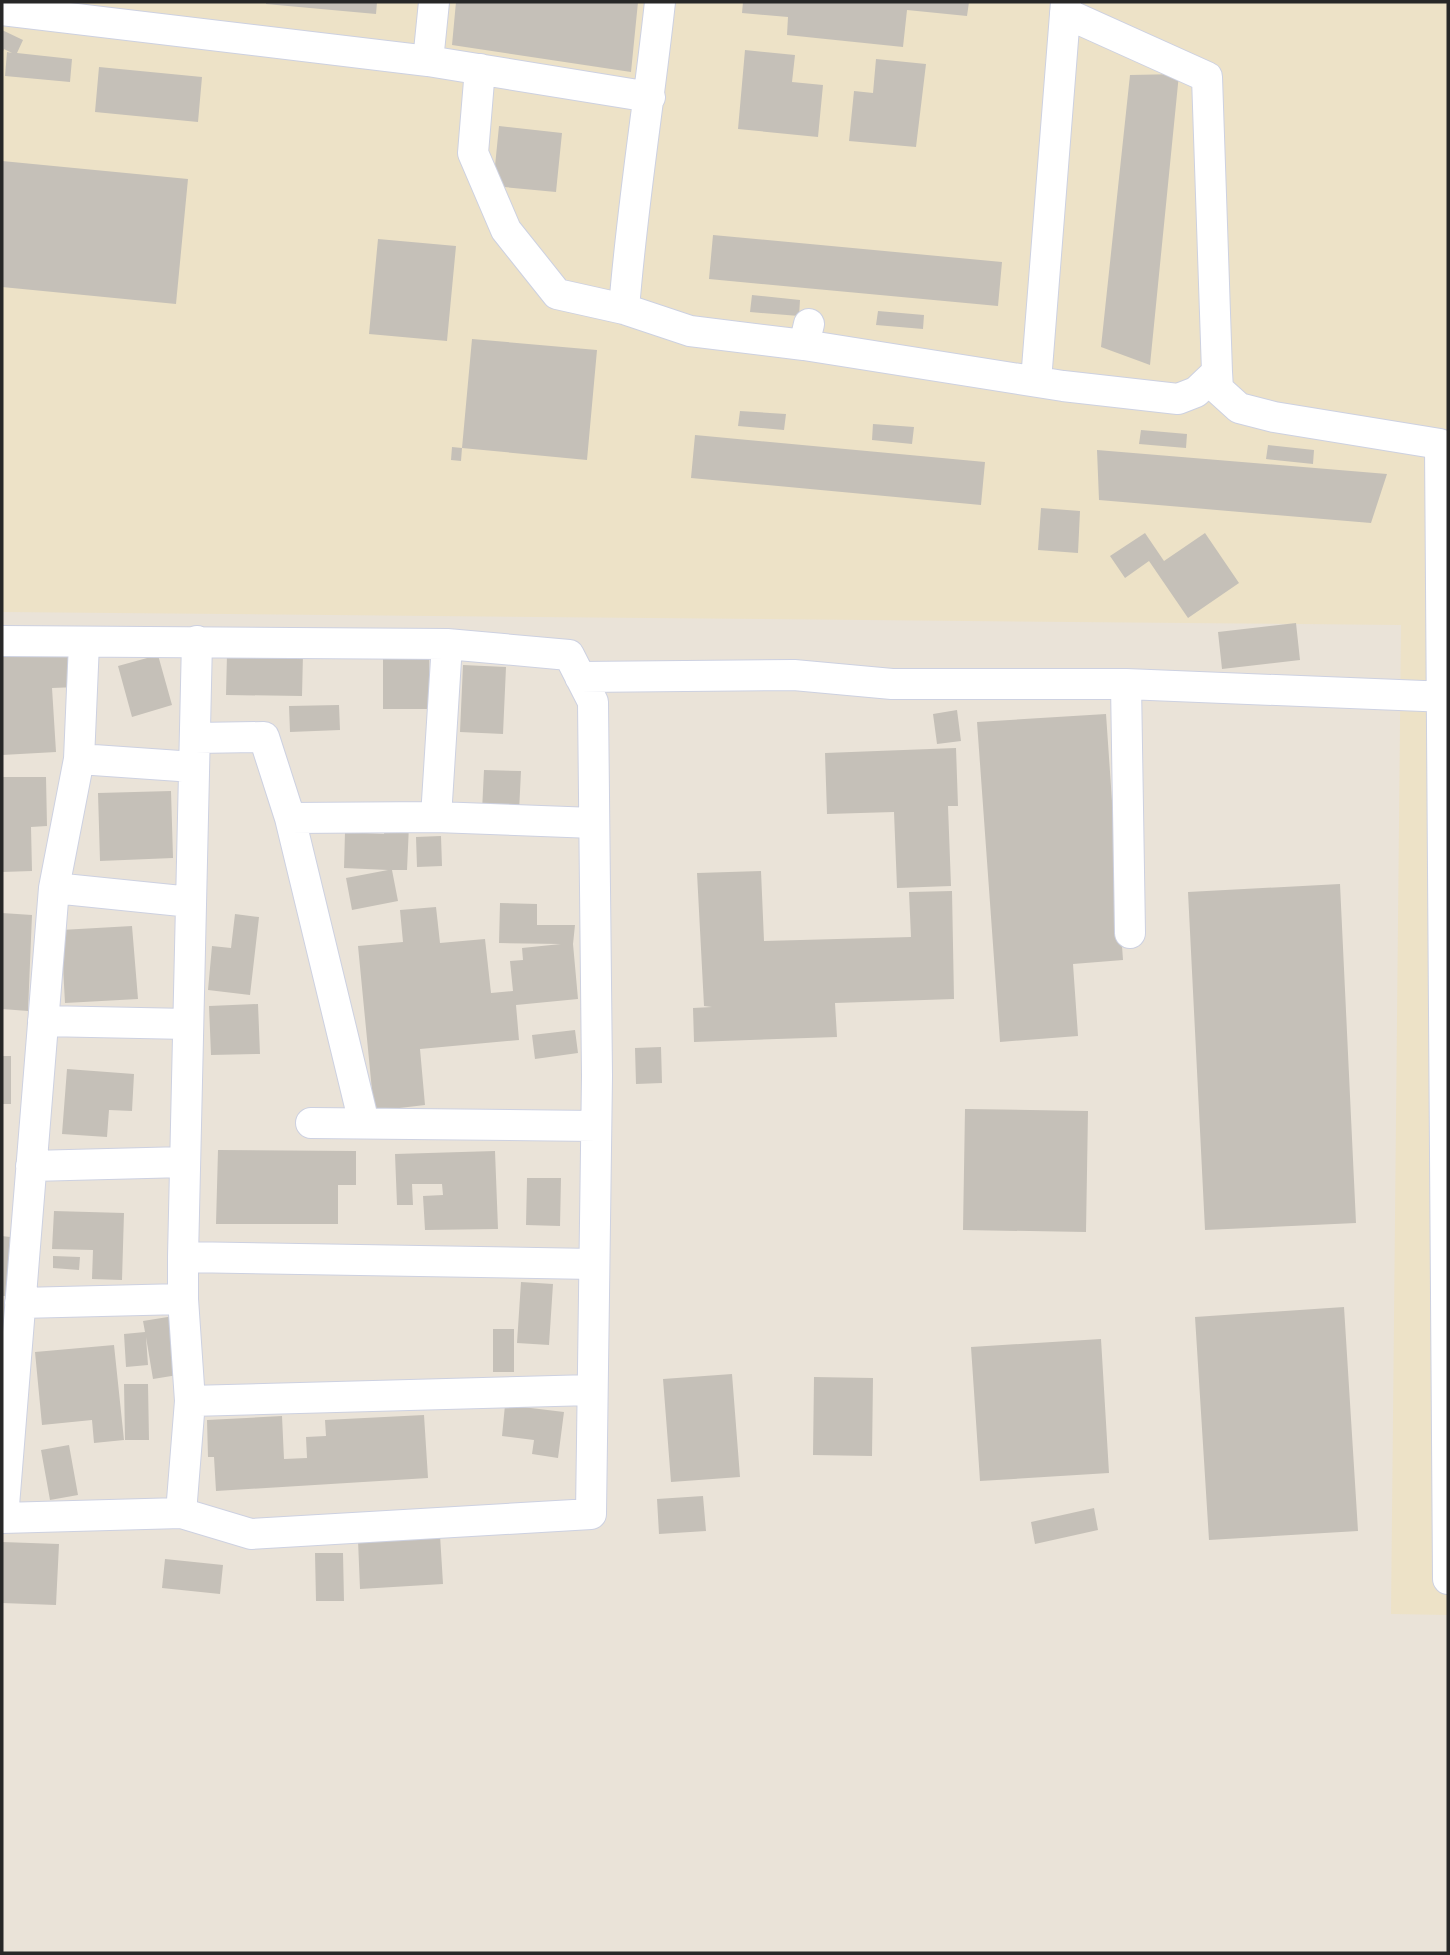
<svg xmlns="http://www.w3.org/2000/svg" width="1450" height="1955" font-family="Signika,sans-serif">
  <rect width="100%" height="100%" fill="#eae3d8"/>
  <path fill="#ede2c7" d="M2,2H1448V1615L1391,1614L1401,625L2,612Z"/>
  <path fill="#c5c0b8" d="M266,2H377L376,14L266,4Z
    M456,2H638L631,72L452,45Z
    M743,2H969L967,16L907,10L903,47L787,35L788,17L742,13Z
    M2,30L23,40L17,53L72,59L70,82L5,76L7,52L12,53L4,49L2,54Z
    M745,50L795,55L792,82L823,85L818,137L738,129Z
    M876,59L926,64L916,147L849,141L854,91L873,93Z
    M99,67L202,77L198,122L95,112Z
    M1179,74L1150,365L1101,347L1130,75Z
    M499,126L562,133L556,192L493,186Z
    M2,161L188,179L176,304L2,287Z
    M713,235L1002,262L998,306L709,279Z
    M378,239L456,246L447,341L369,334Z
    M752,295L800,300L799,316L750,312Z
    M878,311L924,315L923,329L876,325Z
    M472,339L597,350L587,460L462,448Z
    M740,411L786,414L784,430L738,426Z
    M873,424L914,427L912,444L872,440Z
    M1141,430L1187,434L1186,448L1139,444Z
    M695,435L985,462L981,505L691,478Z
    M1268,445L1314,450L1313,464L1266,459Z
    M452,447L462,448L461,461L451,460Z
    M1097,450L1387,474L1371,523L1099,500Z
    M1041,508L1080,511L1078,553L1038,550Z
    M1145,533L1164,561L1205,533L1239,583L1188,618L1149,561L1125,578L1110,556Z
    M1296,623L1300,660L1222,669L1218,632Z
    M76,645L78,687L52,688L56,752L2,755V650Z
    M383,648H429L430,709H383Z
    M227,654H303L302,696L226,695Z
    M158,655L172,705L132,717L118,666Z
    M463,665L506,667L503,734L460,732Z
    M339,705L340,730L290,732L289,706Z
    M957,710L961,741L937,744L933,714Z
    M1106,714L1123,960L1073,964L1078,1036L1000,1042L977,722Z
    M956,748L958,806H948L951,886L897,888L894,812L827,814L825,753Z
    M484,770L521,771L519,812L482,811Z
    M2,777H46L47,826L31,827L32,871L2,872Z
    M171,791L173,858L100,861L98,793Z
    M385,824L409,825L407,870H392L398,901L352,910L346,878L388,870L344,868L345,832L384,834Z
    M441,836L442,866L417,867L416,837Z
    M761,871L764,941L911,937L909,892L952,891L954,999L835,1003L837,1037L694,1042L693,1008L712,1007L704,1006L697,873Z
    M1340,884L1356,1223L1205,1230L1188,892Z
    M500,903L537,904V925H575L573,944L578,999L516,1005L519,1040L420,1049L425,1105L374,1111L358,946L403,942L400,910L436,907L440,943L485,939L491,993L513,991L510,961L523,960L522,948L561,944L499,943Z
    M2,913L32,915L28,1011L2,1009Z
    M235,914L259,917L250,995L208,990L212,946L231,948Z
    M132,926L138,999L65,1003L61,930Z
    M258,1004L260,1054L211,1055L209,1006Z
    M575,1030L578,1053L535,1059L532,1035Z
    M661,1047L662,1083L636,1084L635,1048Z
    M2,1056H11V1104H2Z
    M67,1069L134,1074L132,1111L109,1110L107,1137L62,1134Z
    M965,1109L1088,1111L1086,1232L963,1230Z
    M218,1150L356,1151V1185H338V1224H216Z
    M495,1151L498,1229L425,1230L423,1196L443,1195L442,1184H412L413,1205H397L395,1154Z
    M527,1178H561L560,1226L526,1225Z
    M54,1211L124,1213L122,1280L92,1279L93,1250L52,1249Z
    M2,1236L10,1237L6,1296H2Z
    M53,1256L80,1257L79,1270L53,1268Z
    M521,1282L553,1284L549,1345L517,1343Z
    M1344,1307L1358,1531L1209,1540L1195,1317Z
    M174,1316L184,1374L153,1379L146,1337L148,1365L126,1367L124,1334L145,1332L143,1321Z
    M493,1329H514V1372H493Z
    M1101,1339L1109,1473L980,1481L971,1347Z
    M114,1345L124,1440L94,1443L92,1420L42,1425L35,1352Z
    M732,1374L740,1477L671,1482L663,1379Z
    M814,1377L873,1378L872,1456L813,1455Z
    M124,1384H148L149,1440H125Z
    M505,1405L564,1412L558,1458L532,1454L534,1440L502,1436Z
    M424,1415L428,1478L216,1491L214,1457H208L207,1420L282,1416L284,1459L307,1458L306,1437L326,1436L325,1420Z
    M69,1445L78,1495L50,1500L41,1450Z
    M703,1496L706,1531L659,1534L657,1499Z
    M1094,1508L1098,1530L1035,1544L1031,1522Z
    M440,1535L443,1584L360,1589L358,1540Z
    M2,1542L59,1544L56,1605L2,1603Z
    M315,1553H343L344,1601H316Z
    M165,1559L223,1565L220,1594L162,1588Z"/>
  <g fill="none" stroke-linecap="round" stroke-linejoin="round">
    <g stroke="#cdd1e1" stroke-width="32">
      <path id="minor" d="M660,2C649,104 632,206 624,309L690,331L804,345L809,324
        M2,10L428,61L650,97
        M1065,13L1207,77L1217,372
        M428,61L434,2
        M480,69L473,153L506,230L557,294L624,309
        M804,345L1063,386L1178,399L1196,392L1217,372L1218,389L1239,408L1274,417L1440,444L1448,1579
        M1036,381L1066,2
        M2,641L447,644L569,655L593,702L597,1076L591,1514L251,1534L181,1513L2,1518
        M580,677L794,675L892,684H1126L1448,697
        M1126,684L1130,933
        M195,738L264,737L290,818L364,1123
        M79,759L84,643
        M436,817L447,644
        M290,818L436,817L594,823
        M54,888L191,902
        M43,1021L188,1024
        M311,1123L596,1126
        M31,1166L185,1162
        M183,1257L594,1264
        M20,1303L183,1299
        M190,1401L592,1390
        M181,1513L190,1401L183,1299V1257L197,641
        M3,1518L54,888L79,759L194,767"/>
    </g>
    <use href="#minor" stroke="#fff" stroke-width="30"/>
  </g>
  <rect width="1450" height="1955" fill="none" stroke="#272727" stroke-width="7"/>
</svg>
